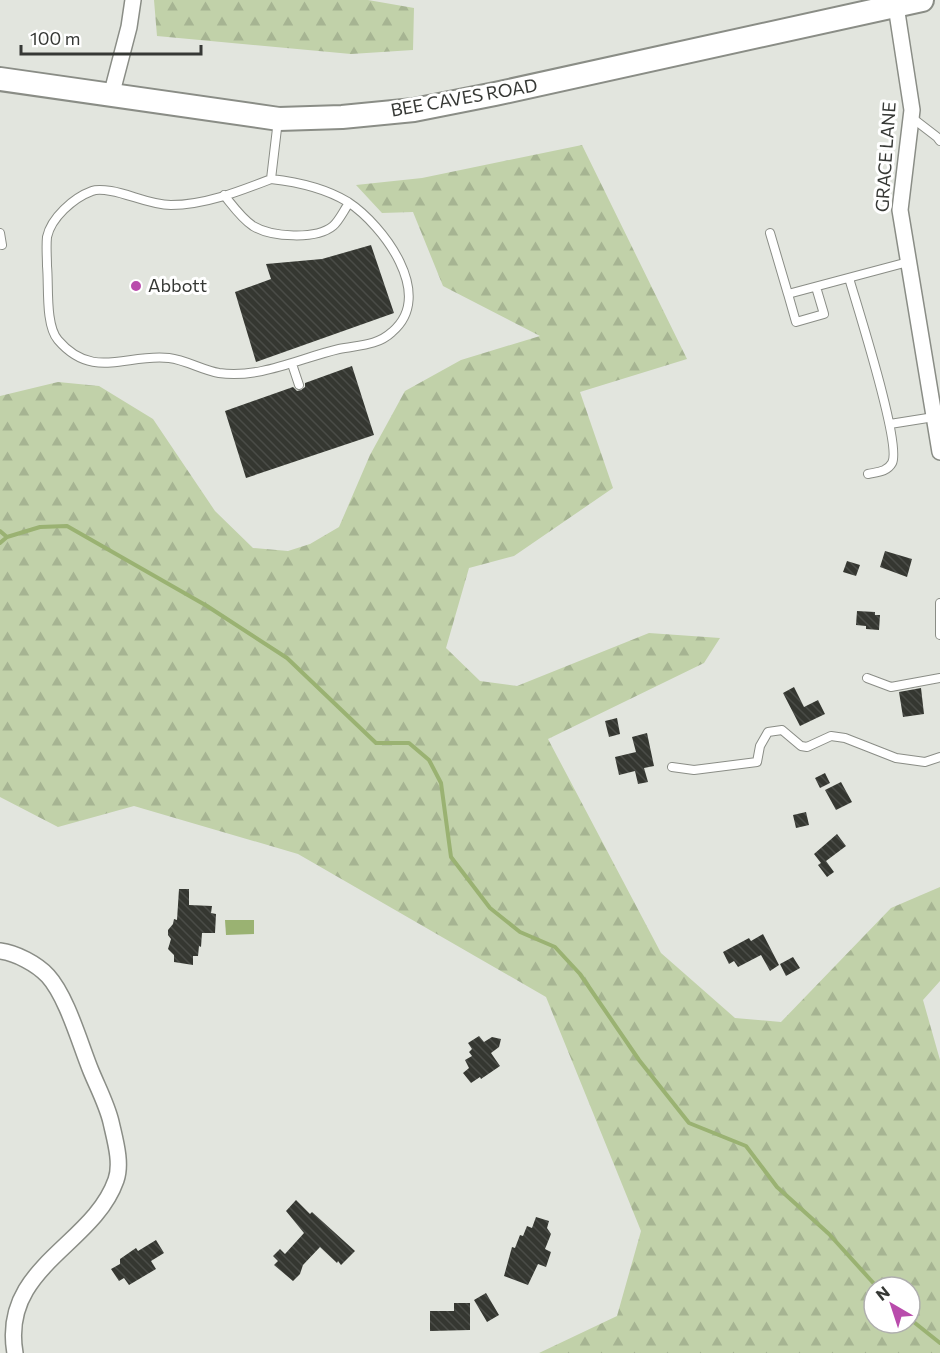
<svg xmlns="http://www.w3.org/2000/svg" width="940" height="1353" font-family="Commissioner,sans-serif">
  <defs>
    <pattern id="forest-firs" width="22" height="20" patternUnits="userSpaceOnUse" patternTransform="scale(1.5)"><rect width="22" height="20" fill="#c1d1a9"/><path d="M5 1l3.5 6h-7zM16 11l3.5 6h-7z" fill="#a6b492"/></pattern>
    <pattern id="building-back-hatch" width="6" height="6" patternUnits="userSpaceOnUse" patternTransform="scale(1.5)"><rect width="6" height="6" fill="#353731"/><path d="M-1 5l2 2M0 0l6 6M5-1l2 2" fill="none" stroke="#4a4c47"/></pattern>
  </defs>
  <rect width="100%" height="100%" fill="#e2e5de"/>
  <path fill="url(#forest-firs)" fill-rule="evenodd" d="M154,0H368L414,8L413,50L351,54L157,36Z
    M582,145L687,359L580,392L613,488L514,556L469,568L446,648L480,681L517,686L649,633L720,638L704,663L548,739L661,953L735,1018L781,1022L891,908L940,887V981L923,1000L940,1060V1353H539L617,1316L641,1231L546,997L298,854L134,806L58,827L0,797V396L58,382L99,386L153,419L215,511L253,548L288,551L310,544L339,527L370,455L405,391L461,360L540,336L443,286L413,212L382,213L356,185L422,178ZM874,1287H910V1323H874Z"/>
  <path fill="#9ab272" d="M225,920H254V934L226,935Z"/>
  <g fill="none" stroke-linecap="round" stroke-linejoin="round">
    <path stroke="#9ab272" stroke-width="4" d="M0,531L7,537L40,527L67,526L207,606L287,658L376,743H409L429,760L441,783L451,857L490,908L520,932L555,947L580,974L639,1060L689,1123L746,1146L777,1187L829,1234L877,1287
      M0,543L7,537
      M910,1319L940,1343"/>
  </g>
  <path fill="url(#building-back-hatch)" d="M371,245L394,313L256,362L235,292L271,279L266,264L322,259Z
    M352,366L374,435L246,478L225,411L293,387L297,391L301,390L305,387V383Z
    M885,551L912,559L907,577L880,567Z
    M847,561L860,565L856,576L843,572Z
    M857,611L875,612V615H880L879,630L866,629V626L856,625Z
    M794,687L804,707L818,700L825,714L800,726L783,693Z
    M921,688L924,714L903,717L899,692Z
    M617,718L620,734L609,737L605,721Z
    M647,733L654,766L644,768L648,782L638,784L635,771L619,775L615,757L636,752L632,737Z
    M825,773L830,783L820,788L815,778Z
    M841,782L852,802L836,810L825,790Z
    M806,812L809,825L796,828L793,815Z
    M837,834L846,846L826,861L834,872L827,877L818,865L821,863L814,854Z
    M179,889H189V905L212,906L211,913L216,914L215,933H202L201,947L199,946L198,956H193V965L174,962V955L168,949L171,939L168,935V930L173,924L174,919L177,920Z
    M763,934L779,965L770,971L761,955L738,967L734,961L729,964L723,952L749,938L751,941Z
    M793,957L800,968L786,976L780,964Z
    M479,1036L484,1042L492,1037L501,1039L499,1047L491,1053L500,1066L481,1079L480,1077L471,1083L463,1073L469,1068L465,1060L472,1056L469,1052L472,1049L468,1043Z
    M296,1200L310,1214L312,1212L355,1251L341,1265L338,1261L337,1263L320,1247L303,1265L300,1274L293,1281L274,1265L278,1261L273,1256L280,1249L285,1254L304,1233L286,1211Z
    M536,1217L549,1221L547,1228L551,1234L545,1249L551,1252L546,1267L538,1264L528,1285L504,1276L512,1247L515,1248L520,1235L523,1236L527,1226L532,1228Z
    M156,1240L164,1253L151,1261L156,1269L129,1285L124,1278L119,1281L111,1269L120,1264V1259L133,1250L136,1248L138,1251Z
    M486,1293L499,1315L487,1322L474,1300Z
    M454,1303H470V1330L430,1331V1311H454Z"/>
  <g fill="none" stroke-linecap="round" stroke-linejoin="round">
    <g stroke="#8a8d86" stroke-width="10">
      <path id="service" d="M911,117L937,137L940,141
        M271,179C298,182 325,188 348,202C383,225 436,295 392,332C377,346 358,345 339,349C300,358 260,379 219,373C202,370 186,360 169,358C127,353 93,381 58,340C45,325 49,285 47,266C47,257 46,247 47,237C51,218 73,198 92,191C97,189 105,190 111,191C130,194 150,205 171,205C205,205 240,191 271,179L278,120
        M224,195C233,206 241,218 253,226C271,237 316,240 333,226C339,221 344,210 349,203
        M0,233L2,245
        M770,233L788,294L908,262
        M849,278C857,306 902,445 892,463C887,472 877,472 868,474
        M788,294L796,322L824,314L816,287
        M292,364L299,385
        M890,424L934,417
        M940,603V635
        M867,678L891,687L940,678
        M672,767L694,770L757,762L760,746L768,732L782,730L801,746L807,747L831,736L845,738L896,758L925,762L940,757"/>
    </g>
    <g stroke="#8a8d86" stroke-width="18">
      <path id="minor" d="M896,6L912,110L900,210L940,452
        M111,96L129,27L133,0
        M0,951C16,953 37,964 48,976C67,997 80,1044 91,1071C98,1088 107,1105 111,1122C115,1140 122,1163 116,1180C93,1246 0,1267 15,1353"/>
    </g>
    <g stroke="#8a8d86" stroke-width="26">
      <path id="primary" d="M0,79L279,119L342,117L414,110L495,94L922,0"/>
    </g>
    <use href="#service" stroke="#fff" stroke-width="8"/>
    <use href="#minor" stroke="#fff" stroke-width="15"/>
    <use href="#primary" stroke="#fff" stroke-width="22"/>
  </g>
  <circle fill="#b94cac" stroke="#fff" stroke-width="2" cx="136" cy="286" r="6"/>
  <g text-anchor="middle" stroke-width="6" stroke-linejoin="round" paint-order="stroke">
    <g font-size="18" fill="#363835" stroke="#fff">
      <text transform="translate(464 98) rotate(-10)" y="6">BEE CAVES ROAD</text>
      <text transform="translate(886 157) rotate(-86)" y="6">GRACE LANE</text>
    </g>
    <g font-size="18" fill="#363835" stroke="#fff" text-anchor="start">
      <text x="148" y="292">Abbott</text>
    </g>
  </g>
  <g transform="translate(892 1305) rotate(321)"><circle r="28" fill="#ffffff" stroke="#afafae" stroke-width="1.5"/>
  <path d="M0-4.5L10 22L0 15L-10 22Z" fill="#b94cac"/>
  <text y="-9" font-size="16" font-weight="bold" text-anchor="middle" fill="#363835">N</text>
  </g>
  <path d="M21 45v9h180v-9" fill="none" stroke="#363835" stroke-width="3"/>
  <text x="30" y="45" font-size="18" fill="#363835" stroke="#ffffff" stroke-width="4.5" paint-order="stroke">100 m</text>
</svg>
